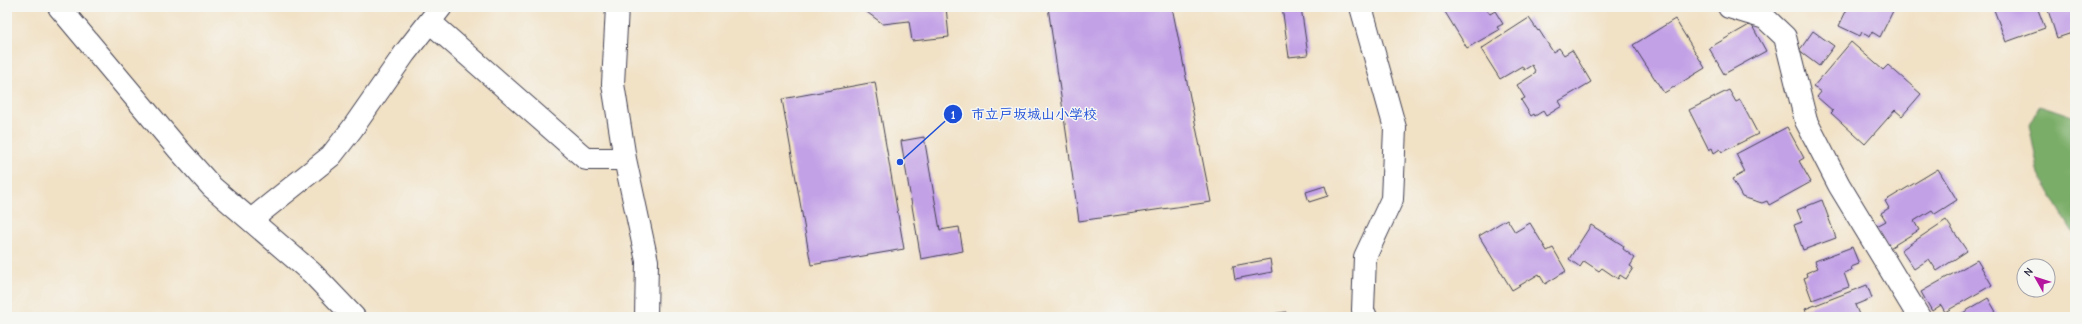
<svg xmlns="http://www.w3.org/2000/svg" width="2082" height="324" font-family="'Comic Neue','Klee One',sans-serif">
  <rect width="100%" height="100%" fill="#f6f6f2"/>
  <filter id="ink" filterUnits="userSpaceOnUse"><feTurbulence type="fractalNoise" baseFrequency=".025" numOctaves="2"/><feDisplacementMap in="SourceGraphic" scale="8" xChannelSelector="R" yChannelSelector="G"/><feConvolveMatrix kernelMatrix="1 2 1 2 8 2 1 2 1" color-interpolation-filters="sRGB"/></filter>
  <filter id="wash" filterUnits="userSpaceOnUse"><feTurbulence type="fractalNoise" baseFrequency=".012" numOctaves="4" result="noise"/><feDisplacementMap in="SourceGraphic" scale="16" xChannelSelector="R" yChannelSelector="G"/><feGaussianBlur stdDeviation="0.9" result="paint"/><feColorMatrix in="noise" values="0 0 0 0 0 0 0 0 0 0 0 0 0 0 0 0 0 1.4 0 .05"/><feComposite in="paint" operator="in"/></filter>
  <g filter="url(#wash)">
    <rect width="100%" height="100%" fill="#f1e1c5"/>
    <path fill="#7aad68" stroke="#4e6852" d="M2040,105L2075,117V236L2039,175L2029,125Z"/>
    <g id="blocks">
      <path fill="#c3a1e6" d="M860,7H946L949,37L912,41L909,21L883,24Z
        M1048,7H1172L1211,202L1079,221Z
        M1282,7H1301L1308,55L1289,57Z
        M1442,7H1485L1490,14L1495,11L1503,24L1497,27L1499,30L1467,48Z
        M1848,7H1895L1880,37L1872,32L1870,36L1862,32L1860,36L1839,26Z
        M1993,7H2037L2045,28L2006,42Z
        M2047,7H2075V32L2057,38Z
        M1529,18L1538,31L1539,30L1553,52L1559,48L1564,55L1572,50L1591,82L1559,101L1562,106L1546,116L1543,111L1535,116L1534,114L1531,116L1521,100L1525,98L1517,85L1536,73L1532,65L1524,70L1522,66L1500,79L1481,49Z
        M1675,19L1705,68L1664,93L1633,45Z
        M1751,24L1766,51L1724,74L1709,48Z
        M1813,31L1834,46L1819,66L1799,51Z
        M1851,42L1883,70L1888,65L1921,94L1902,116L1895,110L1865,144L1831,113L1833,111L1817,97L1821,92L1813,87Z
        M875,82L904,249L811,265L782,99Z
        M1729,90L1736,102L1740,100L1758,134L1722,152L1720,149L1714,153L1712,148L1709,150L1689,110Z
        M1787,127L1804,158L1799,161L1811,182L1769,205L1767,201L1762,203L1742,197L1732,179L1745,172L1736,154Z
        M924,137L940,230L959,227L963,251L921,259L901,141Z
        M1938,169L1957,200L1935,214L1932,210L1914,221L1919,230L1888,249L1875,227L1886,221L1881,213L1889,208L1885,201Z
        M1325,186L1328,196L1309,202L1306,192Z
        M1822,200L1836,238L1803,250L1794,225L1802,222L1797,210Z
        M1507,219L1515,232L1530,223L1547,251L1553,248L1566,271L1545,284L1539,274L1512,290L1479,236Z
        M1946,220L1967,251L1937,271L1929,259L1914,269L1901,250Z
        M1591,225L1624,246L1623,249L1635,258L1630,266L1633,268L1626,279L1620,275L1618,279L1602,268L1599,271L1584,261L1580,267L1569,259Z
        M1852,247L1859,264L1851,267L1852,270L1844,273L1849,287L1812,300L1804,278L1807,276L1806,273L1818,268L1815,261Z
        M1270,259L1272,272L1235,279L1233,266Z
        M1977,260L1992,285L1945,312L1941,305L1932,311L1921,292Z
        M1867,285L1872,298L1855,305L1860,317H1808L1805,309Z
        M1988,298L1999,317H1956Z
        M1286,312V317H1257V316Z"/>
    </g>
  </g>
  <g filter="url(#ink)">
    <use href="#blocks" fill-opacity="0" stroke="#413f50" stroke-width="1"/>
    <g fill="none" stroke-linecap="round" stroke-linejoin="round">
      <g stroke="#413f50" stroke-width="24">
        <path id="minor" d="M59,7L179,150L212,187L312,273L354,317
          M617,7L613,84L625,159L647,261L646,317
          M1361,7L1395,128L1392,199L1365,257L1363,310L1366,317
          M1729,7L1765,18L1785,37L1806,121L1839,185L1919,317
          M430,22L586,159H625
          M251,220L331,156L352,129L405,53L441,7"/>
      </g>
      <use href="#minor" stroke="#fff" stroke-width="22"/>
    </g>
  </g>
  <path fill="none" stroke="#1d4ed8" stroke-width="1.5" d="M900 162L953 114"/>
  <g fill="#1d4ed8" stroke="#f6f6f2" stroke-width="1.5">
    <circle cx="900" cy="162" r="4"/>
    <circle cx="953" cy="114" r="10"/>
  </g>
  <g font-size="12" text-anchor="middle" font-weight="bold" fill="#fff">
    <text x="953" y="119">1</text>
  </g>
  <g font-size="14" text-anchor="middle" font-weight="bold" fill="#1d4ed8" stroke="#f6f6f2" stroke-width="3" stroke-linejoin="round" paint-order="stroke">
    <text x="1034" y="119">市立戸坂城山小学校</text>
  </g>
  <rect width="2082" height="324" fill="none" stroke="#f6f6f2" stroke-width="24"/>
  <g transform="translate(2036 278) rotate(309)"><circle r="19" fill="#f6f6f2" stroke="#a1a1a9"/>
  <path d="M0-3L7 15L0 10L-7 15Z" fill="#b5179e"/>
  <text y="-6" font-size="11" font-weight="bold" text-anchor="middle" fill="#22223b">N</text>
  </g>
</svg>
